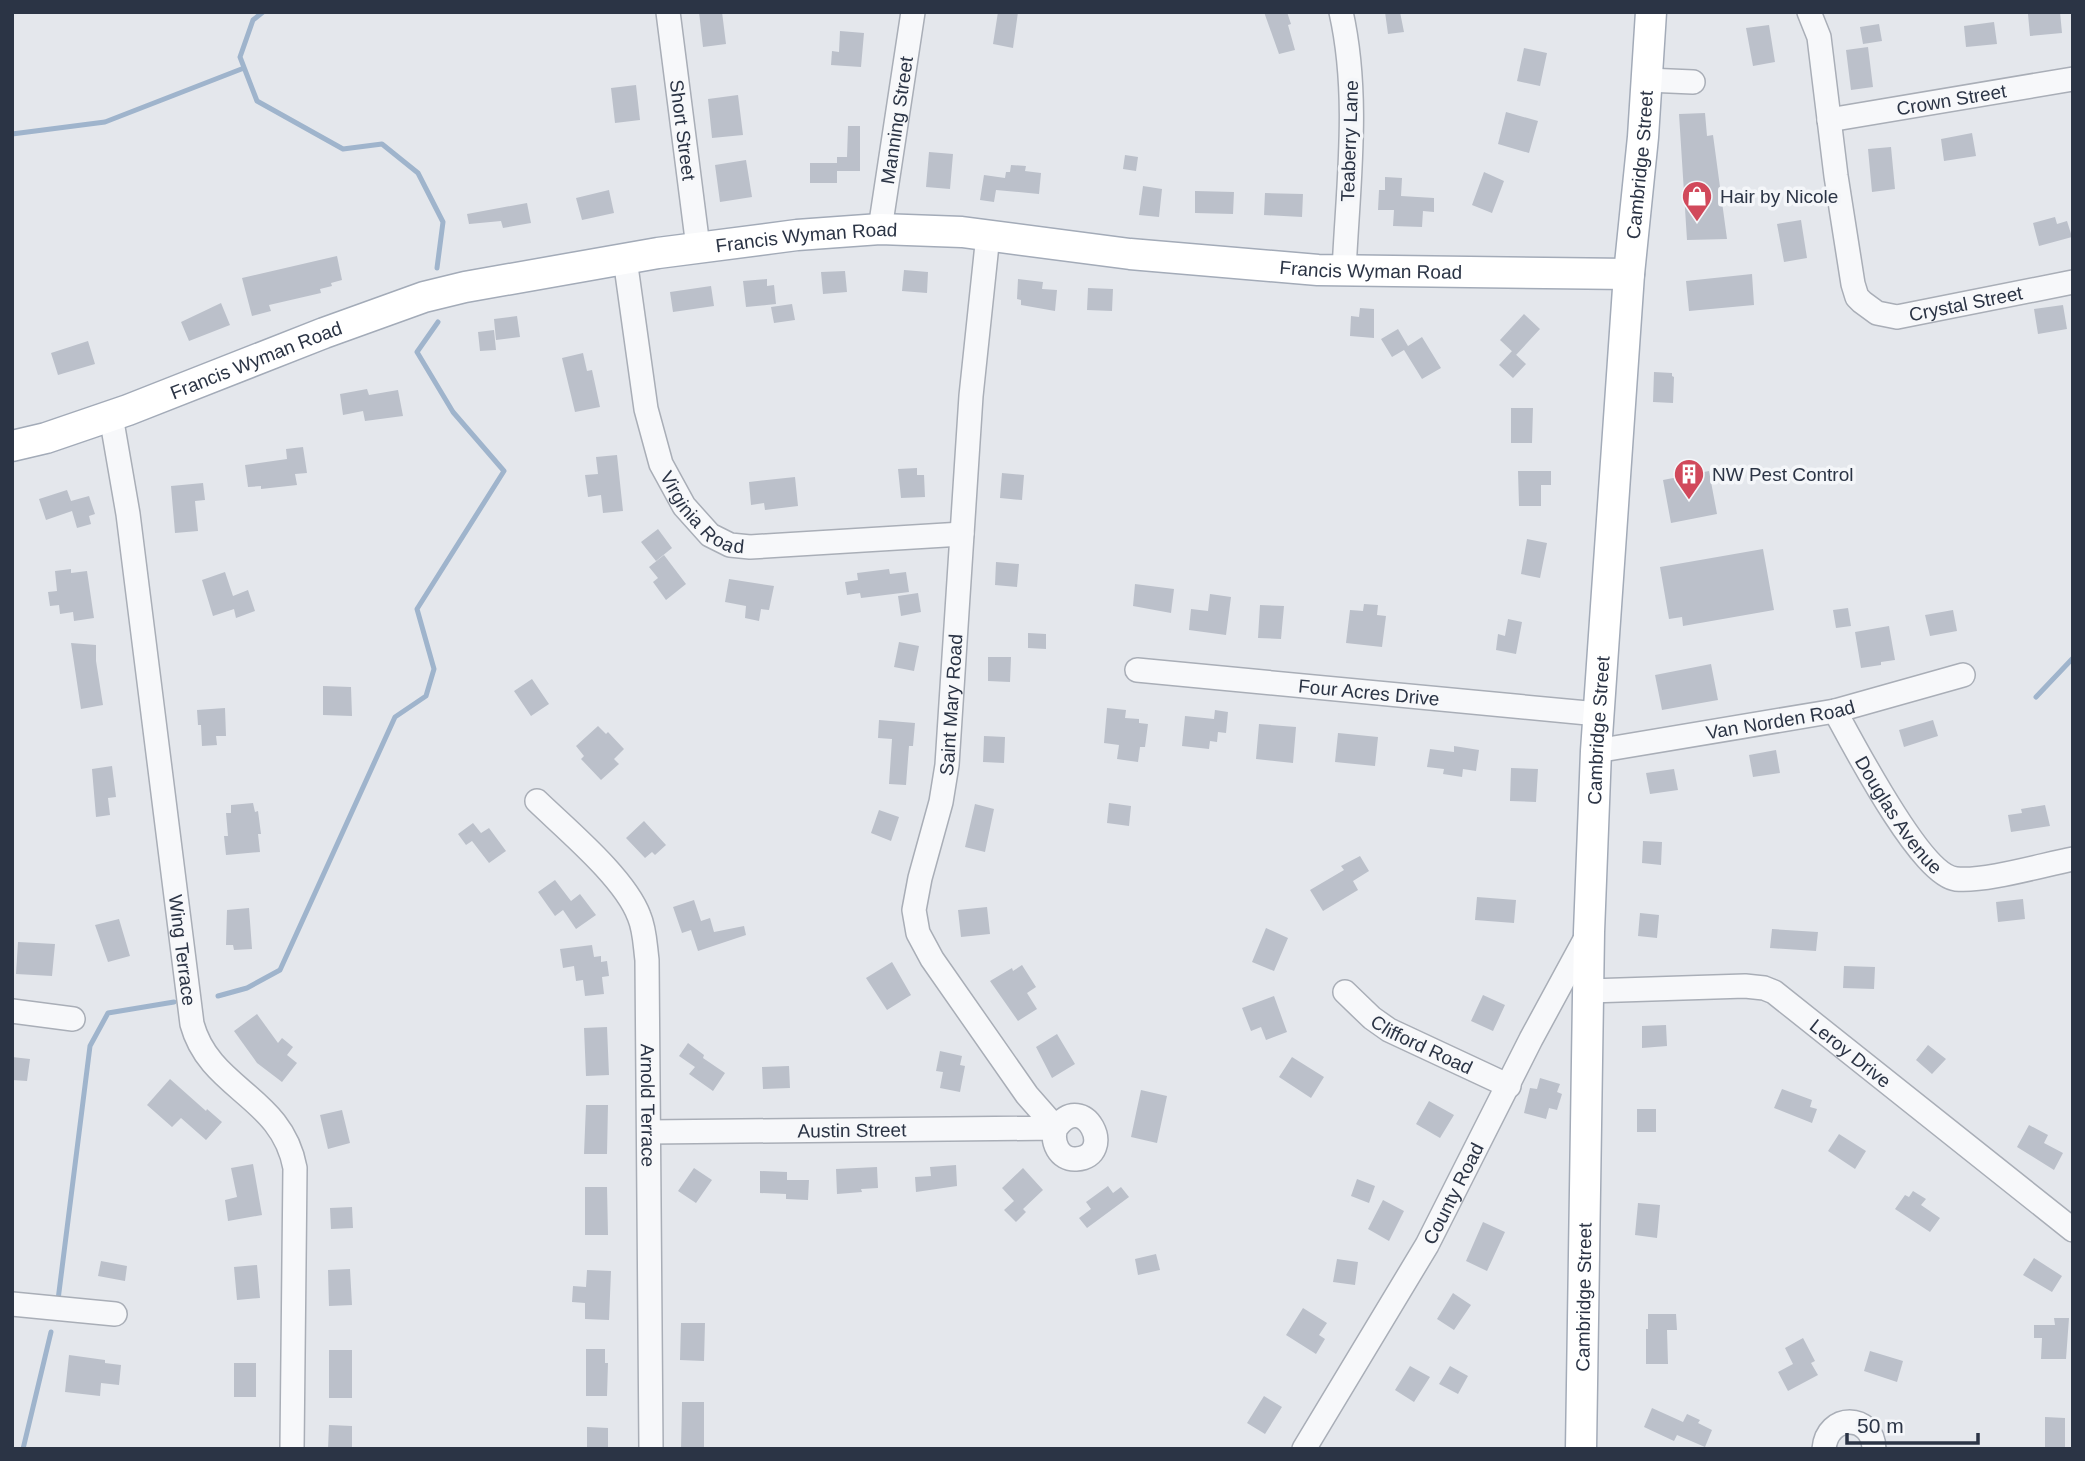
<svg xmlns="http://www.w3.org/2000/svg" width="2085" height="1461" font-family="Arial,sans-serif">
  <rect width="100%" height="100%" fill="#e4e7ec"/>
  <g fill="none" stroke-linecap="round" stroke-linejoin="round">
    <path stroke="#9fb4cc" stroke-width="5" d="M263,12L253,20L240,57L257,101L343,149L382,144L418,173L443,222L437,268
      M12,134L105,122L244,68
      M2036,697L2073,658
      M218,996L247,988L280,970L395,717L426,696L434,669L417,609L504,471L453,412L417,352L438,322
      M58,1300L90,1046L108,1013L174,1002
      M23,1449L51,1332"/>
  </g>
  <path fill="#bbc0ca" d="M699,12H722L726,44L703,47Z
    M998,12H1018L1013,48L993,44Z
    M1264,12H1287L1291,24L1288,25L1295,50L1279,54Z
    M1385,12H1400L1404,32L1388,34Z
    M2060,12L2062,33L2030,36L2028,14Z
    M1994,22L1997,44L1966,47L1964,26Z
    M1879,24L1882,41L1863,44L1860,27Z
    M1769,25L1775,62L1753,66L1746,28Z
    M840,31L864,33L861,67L831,65L832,51L839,52Z
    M1868,47L1873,87L1851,90L1846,50Z
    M1524,48L1547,53L1540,86L1517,81Z
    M636,85L640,120L615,123L611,88Z
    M738,95L743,135L712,138L708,99Z
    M1506,112L1538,121L1529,153L1498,144Z
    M1705,113L1707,136L1713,135L1727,239L1687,240L1679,114Z
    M848,126H860V171H837V183H810V163H837V157H847Z
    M1972,133L1976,156L1944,161L1941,139Z
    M1891,147L1895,189L1872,192L1868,149Z
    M929,152L953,154L950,189L926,187Z
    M1125,155L1138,157L1136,171L1123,169Z
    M746,160L752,197L720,202L715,165Z
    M1011,165L1026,166L1025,171L1041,173L1039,194L996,190L994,202L980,200L984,175L1005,178L1006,172H1010Z
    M1484,172L1504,181L1492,213L1472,205Z
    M1385,177L1402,178L1401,196L1434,198V212L1423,211L1422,227L1393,226L1394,210H1378L1379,190H1385Z
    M1143,186L1162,189L1159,217L1139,215Z
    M609,190L614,213L582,220L576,198Z
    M1195,191L1234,192L1233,214L1195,213Z
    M1265,193L1303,194L1302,217L1264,215Z
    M527,203L531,223L503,228L501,221L469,224L467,214Z
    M2055,217L2057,224L2067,221L2072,237L2039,246L2033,223Z
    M1801,220L1807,258L1784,262L1777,224Z
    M337,256L342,280L331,283L332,286L320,289L321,293L269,305L271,311L252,316L242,278Z
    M904,270L928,272L927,293L902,291Z
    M845,271L847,292L823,294L821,272Z
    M1752,274L1754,305L1689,311L1686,281Z
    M767,279V286L774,285L776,304L746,307L743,281Z
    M1018,279L1043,282L1042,289L1057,290L1055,311L1021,305V300L1017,299Z
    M711,286L714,306L673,312L670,292Z
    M1088,288L1113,289L1112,311L1087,310Z
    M221,303L230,325L189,341L181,322Z
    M792,304L795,320L774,323L771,307Z
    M2063,305L2067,329L2038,334L2034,309Z
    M1360,308L1374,309V338L1350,336L1351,316L1359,317Z
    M1524,314L1540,329L1516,355L1500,340Z
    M517,316L520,337L496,340L494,319Z
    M1398,329L1408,346L1422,337L1441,368L1422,379L1404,350L1392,357L1381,339Z
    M494,330L496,350L480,351L478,332Z
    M88,341L95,364L58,375L51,353Z
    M1512,351L1526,364L1513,378L1499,365Z
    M583,353L587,371L592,370L600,407L575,412L562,358Z
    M1654,372L1672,373V376L1674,377L1673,403L1653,402Z
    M367,389L369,395L398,390L403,416L365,421L363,411L343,415L340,394Z
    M1511,408H1533L1532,443H1511Z
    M303,447L307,473L295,474L297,485L261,489V486L248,487L245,465L287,459L286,449Z
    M617,455L623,511L603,513L601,495L588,497L585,475L598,474L596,457Z
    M917,468V475H924L925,497L901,498L898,469Z
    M1518,471H1551V485H1541V506H1519Z
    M1709,471L1717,514L1671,523L1663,480Z
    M1002,473L1024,475L1022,500L1000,498Z
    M795,477L798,506L765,510L764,503L751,505L749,482Z
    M203,483L205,500L195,501L198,531L175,533L171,486Z
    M67,490L71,501L89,496L95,514L89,516L91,524L77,528L72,511L46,520L39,499Z
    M658,529L672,548L656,561L641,542Z
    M1527,539L1547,543L1540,578L1521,574Z
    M1763,549L1774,610L1683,626L1682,617L1669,619L1660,567Z
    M664,555L686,584L666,600L653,582L658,578L649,567Z
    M996,562L1019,564L1017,587L995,585Z
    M71,569V573L87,571L94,618L74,621L73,612L60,614L59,605L50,606L48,592L57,591L55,571Z
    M889,569L890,574L906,572L909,592L861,598L860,593L847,595L845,582L858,580L857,573Z
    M225,572L233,596L248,590L255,611L236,618L234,609L213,616L202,580Z
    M729,579L774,586L769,610L761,609L759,621L745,618L746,606L725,602Z
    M1135,584L1174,589L1171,613L1133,606Z
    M918,593L921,612L901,616L898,596Z
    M1210,594L1231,597L1226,635L1189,630L1191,609L1208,611Z
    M1364,604L1378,605L1377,615L1386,616L1382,647L1346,643L1350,610L1363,611Z
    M1260,605L1284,606L1281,639L1258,638Z
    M1848,608L1851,626L1836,628L1833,610Z
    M1953,610L1957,631L1930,636L1925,615Z
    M1508,619L1522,622L1516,654L1496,650L1498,634L1505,636Z
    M1889,626L1895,660L1881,662V665L1861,668L1855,632Z
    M1028,633L1046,634V649L1028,648Z
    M899,642L919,646L914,671L894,667Z
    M71,643L96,645V661L103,705L81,709Z
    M988,657H1011L1010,682L988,681Z
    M1711,664L1718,700L1662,710L1655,675Z
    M532,679L549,704L531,716L514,691Z
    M323,686L351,687L352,716L323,715Z
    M225,708L226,736H216L217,745L202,746L201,725H198L197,710Z
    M1107,708L1126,710L1125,718L1139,719V723L1148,724L1145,747H1140L1138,762L1117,759L1119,745L1104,743Z
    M1215,710L1228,712L1226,733L1218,732L1217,742L1210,741L1209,749L1182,746L1185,716L1214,719Z
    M879,720L915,723L913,746H909L906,785L889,784L892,739L878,738Z
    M1933,720L1938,736L1904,747L1899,730Z
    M1259,724L1296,727L1293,763L1256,759Z
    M598,726L606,734L608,732L624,749L614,759L619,764L601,780L581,759L584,756L576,746Z
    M1338,733L1378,737L1375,766L1335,762Z
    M984,736L1005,737L1004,763L983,762Z
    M1454,746L1479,750L1476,771L1463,769L1462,777L1443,774L1444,769L1427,767L1430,749L1454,752Z
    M1776,750L1780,773L1753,777L1749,755Z
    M112,766L116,797L108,798L110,815L96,817L92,769Z
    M1511,768L1538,769L1536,802L1510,801Z
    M1674,769L1678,790L1650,794L1646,773Z
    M253,803L255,812L258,811L261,834H258L260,852L226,855L224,836H228L226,813H231V805Z
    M1109,803L1131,806L1129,826L1107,823Z
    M975,804L994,809L985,852L965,847Z
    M2045,805L2050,826L2011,832L2008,815L2022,813L2021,809Z
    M879,810L899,817L891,841L871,833Z
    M644,821L666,845L655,855L652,852L645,858L626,838Z
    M473,823L481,833L489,828L506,851L489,863L472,841L466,845L458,834Z
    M1643,841L1662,842L1661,865L1642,863Z
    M1360,856L1369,871L1353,881L1358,890L1323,911L1310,890L1344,870L1341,866Z
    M555,880L571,901L580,894L596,915L576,929L563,910L555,916L538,892Z
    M1477,897L1516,900L1514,923L1475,920Z
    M2023,899L2025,919L1998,922L1996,902Z
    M694,900L701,921L710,918L714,932L744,926L746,935L698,951L691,930L682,933L673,907Z
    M987,907L990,934L961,937L958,910Z
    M249,908L252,949L234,950L233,945H226L227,910Z
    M1640,913L1659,915L1657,938L1638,936Z
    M119,919L130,956L108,962L95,925Z
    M1266,928L1288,938L1274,971L1252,962Z
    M1772,929L1818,932L1816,951L1770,948Z
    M18,942L55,944L52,976L16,974Z
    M592,945L594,957L601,956V962L607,961L609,976L602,977L604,994L585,996L583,980L576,981L574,966L563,968L560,949Z
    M892,962L911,995L887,1010L866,978Z
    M1022,965L1036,987L1027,993L1037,1009L1018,1021L990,981L1012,968L1013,971Z
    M1844,966L1875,967L1874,989L1843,988Z
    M1483,995L1505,1005L1493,1031L1471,1021Z
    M1274,996L1287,1032L1266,1040L1261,1027L1251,1031L1242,1008Z
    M257,1014L278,1043L282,1038L293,1047L287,1055L297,1063L282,1082L257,1063L234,1031Z
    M1666,1025L1667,1046L1642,1048V1026Z
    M607,1027L609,1075L586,1076L584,1028Z
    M1057,1034L1075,1064L1052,1078L1036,1047Z
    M688,1043L704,1055L703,1058L725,1073L713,1091L689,1074L695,1067L679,1056Z
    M1928,1045L1946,1059L1932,1074L1916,1060Z
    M940,1051L962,1056L960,1065L965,1066L960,1092L940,1088L943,1072L936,1071Z
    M12,1057L30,1059L27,1081L12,1080Z
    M1292,1057L1324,1077L1311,1098L1279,1077Z
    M789,1066L790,1088L763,1089L762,1067Z
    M1540,1078L1560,1084L1557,1092L1562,1094L1557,1110L1549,1108L1546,1119L1524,1113L1530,1088L1537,1089Z
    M170,1079L206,1111L207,1109L222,1122L206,1140L181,1118L172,1127L147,1105Z
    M1782,1089L1812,1100L1810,1107L1817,1109L1812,1123L1774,1108Z
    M1141,1090L1167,1096L1157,1143L1131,1137Z
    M1429,1101L1454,1115L1440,1138L1416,1124Z
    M586,1105H608L607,1154H584Z
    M1637,1109H1656V1132H1637Z
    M342,1110L350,1143L328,1149L320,1115Z
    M2029,1125L2048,1135L2044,1143L2063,1153L2054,1170L2017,1147Z
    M1839,1134L1866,1151L1855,1169L1828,1151Z
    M253,1164L262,1215L228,1221L225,1200L237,1197L231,1168Z
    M956,1165L957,1186L916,1192L915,1177L931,1176L930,1167Z
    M877,1167L878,1188L861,1189L862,1192L837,1194L836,1169Z
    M694,1168L712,1180L696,1203L678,1191Z
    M1023,1168L1043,1190L1023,1209L1026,1212L1016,1222L1004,1210L1014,1201L1002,1188Z
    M760,1171L787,1172V1180H809L808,1200L786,1199V1194L760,1193Z
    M1357,1179L1375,1186L1369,1203L1351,1196Z
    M1108,1186L1113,1193L1121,1187L1129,1197L1087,1228L1079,1218L1091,1209L1086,1202Z
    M585,1187H607L608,1235H585Z
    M1913,1191L1926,1199L1921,1205L1940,1218L1930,1232L1895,1209L1905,1195L1909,1197Z
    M1383,1200L1404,1211L1389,1241L1368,1229Z
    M1638,1203L1660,1205L1657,1238L1635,1235Z
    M352,1207L353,1228L331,1229L330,1208Z
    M1483,1222L1505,1232L1487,1271L1466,1261Z
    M1156,1254L1160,1270L1138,1275L1135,1259Z
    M2034,1258L2062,1276L2052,1292L2023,1275Z
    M1337,1259L1358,1262L1355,1285L1333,1282Z
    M101,1261L127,1266L125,1281L98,1276Z
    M257,1265L260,1298L237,1300L234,1267Z
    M350,1269L352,1305L329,1306L328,1270Z
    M587,1270L611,1271L609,1320L585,1319V1303L572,1302L573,1286L586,1287Z
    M1453,1293L1471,1305L1454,1330L1437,1319Z
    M1303,1308L1327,1323L1319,1335L1325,1339L1316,1354L1286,1335Z
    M1648,1314H1676L1677,1330H1667L1668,1364H1646V1329H1648Z
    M2054,1318H2069L2066,1359H2041L2042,1338H2034V1325H2055Z
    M681,1323H705L704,1361L680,1360Z
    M1803,1338L1815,1361L1811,1363L1818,1375L1788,1391L1778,1372L1793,1364L1785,1348Z
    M586,1349H605V1363H608L607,1396H586Z
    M329,1350H352V1398H329Z
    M1870,1351L1903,1361L1897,1382L1864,1371Z
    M69,1355L105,1360V1363L121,1365L119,1385L101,1383L100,1396L65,1392Z
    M234,1363H256V1397H234Z
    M1410,1366L1430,1377L1414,1402L1395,1390Z
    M1450,1366L1468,1376L1458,1394L1439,1384Z
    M1264,1396L1282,1407L1265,1434L1247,1423Z
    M682,1402H704V1449H681Z
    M1652,1408L1683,1422L1687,1414L1700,1420L1698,1423L1712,1430L1705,1447L1677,1435L1674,1441L1644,1427Z
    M2045,1417L2065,1418V1449H2045Z
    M329,1425L352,1426V1449H328Z
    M587,1427L608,1428V1449H587Z"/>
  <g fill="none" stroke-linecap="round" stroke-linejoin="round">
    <g stroke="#a9aeb7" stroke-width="26">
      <g id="minor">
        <path id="s1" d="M668,12L698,247"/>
        <path d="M1341,12C1360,96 1348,185 1344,271"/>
        <path id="s2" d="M1809,12L1819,37L1836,176L1853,284L1857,297L1862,302L1877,313L1897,317L2073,282"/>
        <path d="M1647,80L1693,82"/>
        <path id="s3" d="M1829,120L2073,79"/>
        <path id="s4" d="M880,229L913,12"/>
        <path id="s5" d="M625,259L646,409L661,464L684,506L710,535L730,545L750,547L962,534"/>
        <path id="s6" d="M111,416L128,514L192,1024C210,1090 282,1096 295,1168L292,1449"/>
        <path id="s7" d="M1137,670L1598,714"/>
        <path id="s8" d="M1835,711C1853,744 1921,875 1956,879C1985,882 2042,865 2073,859"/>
        <path id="s9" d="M1596,751L1835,711L1963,675"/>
        <path id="s10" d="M537,801C567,830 625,878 639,916C645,930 645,945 647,960L651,1449"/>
        <path id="s11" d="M1589,991L1745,986L1764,988L1774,992L2073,1230"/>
        <path id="s12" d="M1345,992L1372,1018L1389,1030L1509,1086"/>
        <path d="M12,1011L73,1019"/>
        <path id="s13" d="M649,1132L1056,1128C1084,1088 1118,1156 1076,1159C1059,1160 1051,1142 1056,1128L1027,1095L932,959L918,933L914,910L920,878L941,802L947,765L971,396L988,235"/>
        <path d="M12,1304L115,1314"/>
        <path id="s14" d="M1304,1449L1427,1245L1531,1039L1588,934"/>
        <path d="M1824,1449C1827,1413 1873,1413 1874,1449"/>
      </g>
    </g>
    <g stroke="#a3abb8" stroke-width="33">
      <g id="major">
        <path id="s15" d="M12,446L46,438L128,410L324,333L424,297L465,287L658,253L797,235L880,229L962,232L1130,254L1318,270L1629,274"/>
        <path id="s16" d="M1581,1449L1589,932L1596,751L1629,274L1643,137L1651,12"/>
      </g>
    </g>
    <use href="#minor" stroke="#f7f8fa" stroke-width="23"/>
    <use href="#major" stroke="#fff" stroke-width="30"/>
  </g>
  <defs>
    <g id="shop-pin" transform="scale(1.575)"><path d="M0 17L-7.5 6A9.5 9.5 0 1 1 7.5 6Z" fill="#d1495b" stroke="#f4f6f9"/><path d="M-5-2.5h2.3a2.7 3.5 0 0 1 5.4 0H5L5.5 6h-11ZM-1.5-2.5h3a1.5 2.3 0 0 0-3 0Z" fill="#fff"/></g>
    <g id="building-pin" transform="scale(1.575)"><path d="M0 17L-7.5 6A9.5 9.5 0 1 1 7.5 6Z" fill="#d1495b" stroke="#f4f6f9"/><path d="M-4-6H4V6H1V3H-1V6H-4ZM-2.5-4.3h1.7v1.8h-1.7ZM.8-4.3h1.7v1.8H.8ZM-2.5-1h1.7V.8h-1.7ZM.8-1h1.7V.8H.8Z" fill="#fff"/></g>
  </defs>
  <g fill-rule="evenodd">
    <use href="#shop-pin" x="1697" y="196"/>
    <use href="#building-pin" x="1689" y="474"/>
  </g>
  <g text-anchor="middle" stroke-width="7" stroke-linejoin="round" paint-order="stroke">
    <g font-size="19" fill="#2b3445" stroke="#f4f6f9">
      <text dy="7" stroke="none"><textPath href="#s3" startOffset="124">Crown Street</textPath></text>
      <text dy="7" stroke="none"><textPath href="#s4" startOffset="110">Manning Street</textPath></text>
      <text dy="7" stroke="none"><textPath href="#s1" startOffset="119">Short Street</textPath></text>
      <text transform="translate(1349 141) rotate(-88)" y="7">Teaberry Lane</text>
      <text dy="7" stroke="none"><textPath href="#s16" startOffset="1286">Cambridge Street</textPath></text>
      <text dy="7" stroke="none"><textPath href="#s15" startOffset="826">Francis Wyman Road</textPath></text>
      <text dy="7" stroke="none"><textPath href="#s15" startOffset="1393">Francis Wyman Road</textPath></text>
      <text dy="7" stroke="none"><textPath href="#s2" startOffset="406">Crystal Street</textPath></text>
      <text dy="7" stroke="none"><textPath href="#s15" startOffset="259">Francis Wyman Road</textPath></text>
      <text dy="7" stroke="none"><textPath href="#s5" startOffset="275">Virginia Road</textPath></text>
      <text dy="7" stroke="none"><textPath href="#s7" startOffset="233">Four Acres Drive</textPath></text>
      <text dy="7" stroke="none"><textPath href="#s13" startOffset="1012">Saint Mary Road</textPath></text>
      <text dy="7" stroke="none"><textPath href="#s9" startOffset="187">Van Norden Road</textPath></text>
      <text dy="7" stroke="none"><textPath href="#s16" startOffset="719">Cambridge Street</textPath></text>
      <text dy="7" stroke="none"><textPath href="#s8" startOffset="122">Douglas Avenue</textPath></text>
      <text dy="7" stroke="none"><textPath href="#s6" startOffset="539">Wing Terrace</textPath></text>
      <text dy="7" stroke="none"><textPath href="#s12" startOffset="94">Clifford Road</textPath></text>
      <text dy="7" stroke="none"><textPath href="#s11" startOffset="284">Leroy Drive</textPath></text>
      <text dy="7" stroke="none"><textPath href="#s10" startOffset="345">Arnold Terrace</textPath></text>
      <text dy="7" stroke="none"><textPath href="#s13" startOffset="203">Austin Street</textPath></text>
      <text dy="7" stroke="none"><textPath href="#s14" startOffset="296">County Road</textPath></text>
      <text dy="7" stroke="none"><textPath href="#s16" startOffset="152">Cambridge Street</textPath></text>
    </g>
    <g font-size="19" fill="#2b3445" stroke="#f4f6f9" text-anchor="start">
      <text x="1720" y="203">Hair by Nicole</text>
      <text x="1712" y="481">NW Pest Control</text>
    </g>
  </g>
  <rect width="2085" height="1461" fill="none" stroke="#2b3445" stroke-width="28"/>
  <path d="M1847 1433v10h131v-10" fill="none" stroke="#2b3445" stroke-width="3.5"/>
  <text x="1857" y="1433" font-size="21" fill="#2b3445" stroke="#f4f6f9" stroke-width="5" paint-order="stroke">50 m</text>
</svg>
